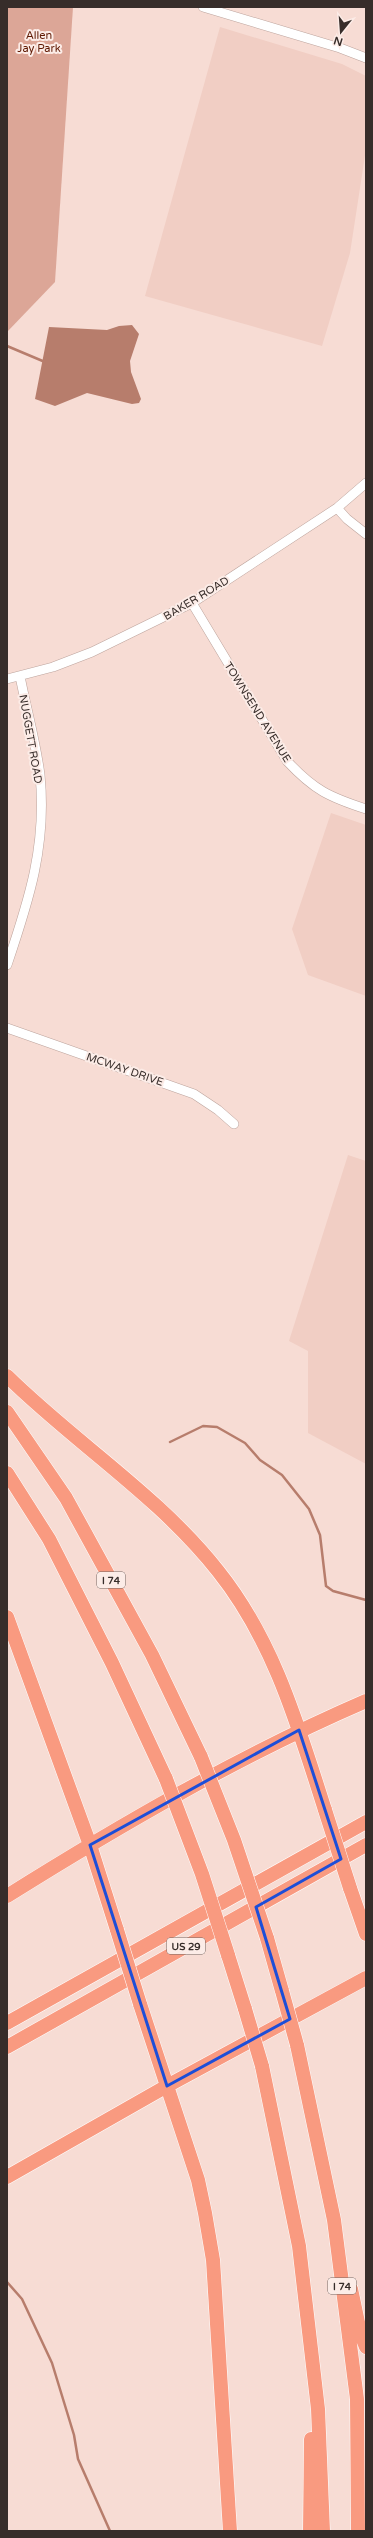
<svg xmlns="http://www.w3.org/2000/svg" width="373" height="2538" font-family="'Varela Round',sans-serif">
  <rect width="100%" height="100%" fill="#f7dcd4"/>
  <path fill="#f1cec4" d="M220,27L342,64L366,76V149L350,253L322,346L145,296Z
    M331,813L366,825V996L308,975L292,929Z
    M348,1155L366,1161V1464L308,1433V1351L289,1341Z"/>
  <path fill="#dca697" d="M7,7H73L55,282L7,332Z"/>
  <path fill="#b77d6c" d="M132,325L139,334L130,361L131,372L141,399L139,403L132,404L87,393L55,406L35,399L49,327L107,330L119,326Z"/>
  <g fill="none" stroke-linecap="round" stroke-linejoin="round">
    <path stroke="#b77d6c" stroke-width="2.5" d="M7,346L45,362
      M170,1442L203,1426L217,1427L245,1443L260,1460L282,1475L309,1509L320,1535L326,1586L333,1591L366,1600
      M7,2282L22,2299L52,2363L74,2435L78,2459L110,2531"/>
    <g stroke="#bda49d" stroke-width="10">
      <path id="minor" d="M203,7L340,48L366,58
        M337,508L347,519L366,534
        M192,603L287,761C314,790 329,797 366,809
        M7,679L53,667L92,652L192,603L337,508L366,483
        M7,965C29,900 47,845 40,775C36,742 26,708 20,676
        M7,1028L194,1094L218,1110L234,1124"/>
    </g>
    <g stroke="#fff" stroke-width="15">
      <path id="highway" d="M7,1376C75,1443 159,1496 218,1571C274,1641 298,1726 325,1810
        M7,1412L66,1498L152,1655L201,1757
        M7,1473L49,1539L112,1663L166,1779
        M7,1617L90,1845L117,1930
        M350,1888L366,1934
        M7,1896C122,1824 241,1755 366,1701
        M267,1938L282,1991
        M228,1955L245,2009
        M140,2004L198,2180L205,2213L213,2260L230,2531
        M7,2023L366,1822
        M297,2045L334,2220L357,2399L358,2531
        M7,2047L366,1845
        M262,2066L299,2246L318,2409L323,2531
        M7,2177L167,2086L366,1978
        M351,2289L360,2332L366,2347
        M310,2531L311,2439"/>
    </g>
    <use href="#minor" stroke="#fff" stroke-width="9"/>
    <use href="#highway" stroke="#f99a80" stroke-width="14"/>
    <g stroke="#fff" stroke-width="15" stroke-linecap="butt">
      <path id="highway-bridge" d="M201,1757L234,1840L267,1938
        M166,1779L202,1874L228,1955
        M325,1810L350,1888
        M117,1930L140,2004
        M282,1991L297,2045
        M245,2009L262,2066"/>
    </g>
    <use href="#highway-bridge" stroke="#f99a80" stroke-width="14"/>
  </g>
  <path fill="none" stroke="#1d4ed8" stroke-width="3" stroke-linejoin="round" d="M299,1730L341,1859L256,1907L290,2019L167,2086L90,1845Z"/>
  <g text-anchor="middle" stroke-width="4" stroke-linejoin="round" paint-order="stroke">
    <g fill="#fcece7" stroke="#726663" stroke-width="1">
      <rect x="97" y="1572" width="28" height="16" rx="3"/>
      <rect x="167" y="1938" width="38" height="16" rx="3"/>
      <rect x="328" y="2278" width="28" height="16" rx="3"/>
    </g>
    <g font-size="10" font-weight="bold" fill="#372d2a">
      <text x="111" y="1584">I 74</text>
      <text x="186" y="1950">US 29</text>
      <text x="342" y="2290">I 74</text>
    </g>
    <g font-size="11" fill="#5f1903" stroke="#fcece7">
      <text x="39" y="39">Allen<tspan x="39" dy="13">Jay Park</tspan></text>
    </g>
    <g font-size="11" fill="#372d2a" stroke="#fcece7">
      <text transform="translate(196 598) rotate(-31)" y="4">BAKER ROAD</text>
      <text transform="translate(258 712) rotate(58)" y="4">TOWNSEND AVENUE</text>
      <text transform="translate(31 739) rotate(80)" y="4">NUGGETT ROAD</text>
      <text transform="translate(125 1069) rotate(19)" y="4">MCWAY DRIVE</text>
    </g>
  </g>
  <rect width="373" height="2538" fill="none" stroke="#372d2a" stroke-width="16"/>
  <g transform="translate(341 32) rotate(197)" stroke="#fcece7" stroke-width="3" paint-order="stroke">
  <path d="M0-3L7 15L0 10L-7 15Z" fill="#372d2a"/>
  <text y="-6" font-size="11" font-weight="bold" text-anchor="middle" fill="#372d2a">N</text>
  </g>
</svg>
